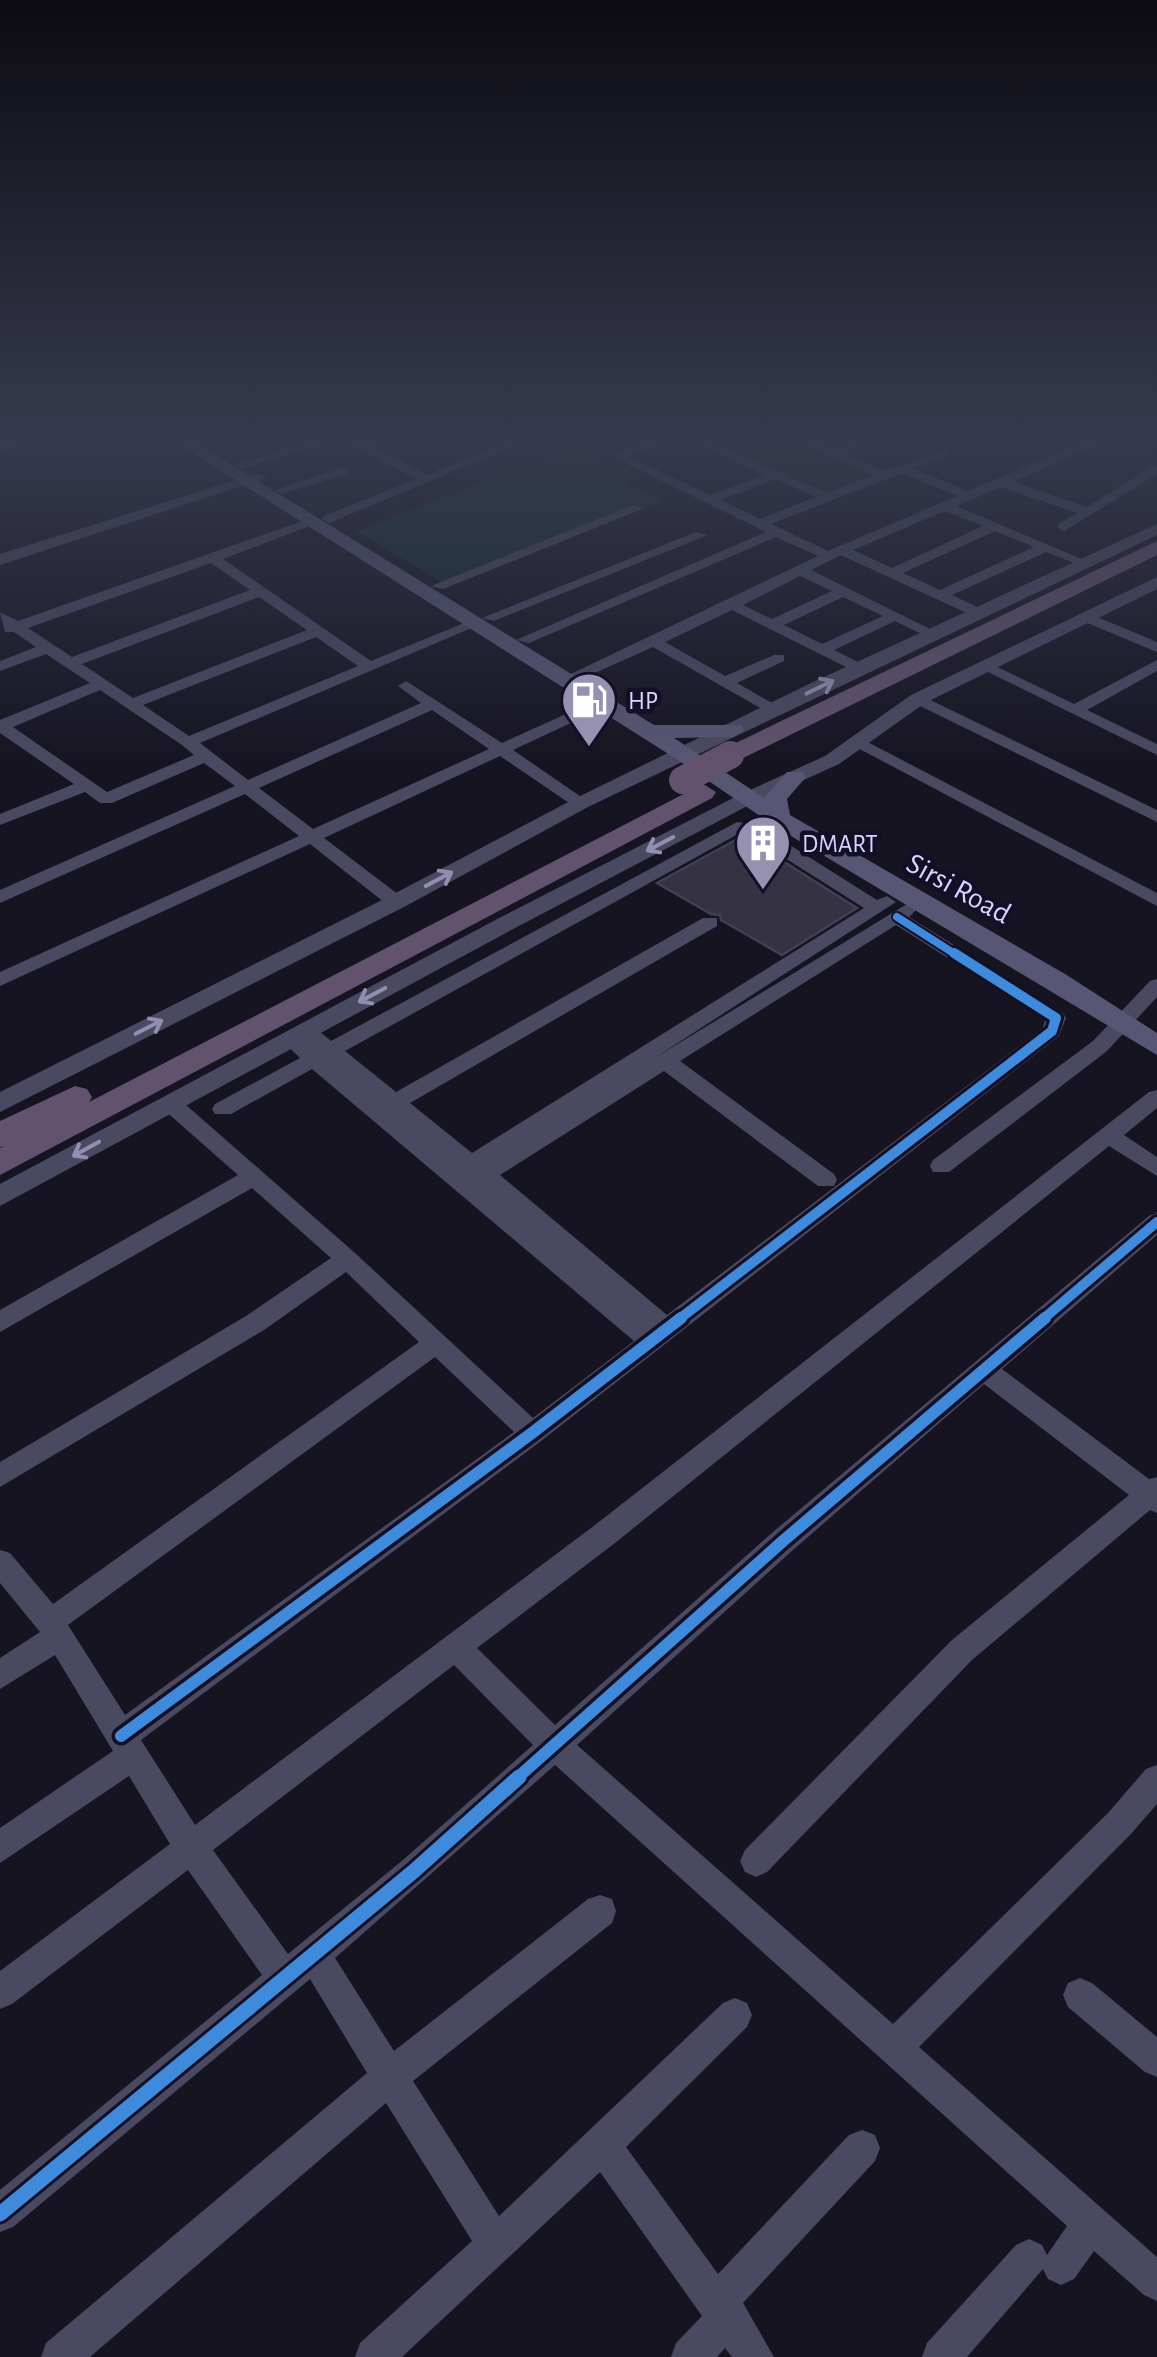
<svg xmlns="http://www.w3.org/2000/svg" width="1157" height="2357" font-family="'Alegreya Sans',sans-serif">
  <rect width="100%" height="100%" fill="#161421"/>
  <path fill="#132c2d" d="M773,436H780L874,477L826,495L728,451Z
    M578,446L641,475L626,484L663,501L446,585L356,531Z"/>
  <path fill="#343243" stroke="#433f54" stroke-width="2.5" d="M741,837L746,838L857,908L782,955L721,920L720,915L711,914L657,883Z"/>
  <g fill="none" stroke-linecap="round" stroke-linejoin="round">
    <path fill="#4a4962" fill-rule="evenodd" d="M28,436H48L0,451V443Z
      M325,436H353L366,443L383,436H401L375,447L427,475L522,436H539L329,523L322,519L324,516L416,479L341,439L241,469L235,465Z
      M659,436H676L628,456L710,495L764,475L682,436H698L827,493L873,475L785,436H802L831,448L864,436H881L842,453L885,471L949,449V455L914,469L968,491L1099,436H1116L1013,482L1087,507L1153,466L1157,465V474L1064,531L1057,527L1059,524L1077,513L1001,487L956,506L1091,563L1084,567L1046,552L952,595L981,609V615H971L841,555L811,570L938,633L926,636L895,621L834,650L864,665V671H854L732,610L665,642L725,676L774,655H784V661L737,683L779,707L781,710L773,715L653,647L570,684L556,681L818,556L776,537L529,643L516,640L766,532L611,456ZM902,473L957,496L828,551L771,524ZM775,479L816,497L760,519L721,500ZM945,511L983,526L892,568L853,550ZM995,531L1034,547L940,590L903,573ZM800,576L832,591L772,619L743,605ZM843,597L883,616L822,644L784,625Z
      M1147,436H1157V441L1149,439Z
      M344,467L350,471L348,474L281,494L275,490Z
      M633,505L645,508L443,589L431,586Z
      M308,519L320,522L223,559L371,661L469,621L481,624L200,743L248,780L421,703L398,686L406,681L502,743L599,699L607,704L605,707L513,750L590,803L581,808L575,807L500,756L324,838L403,898V906H389L310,844L0,986V972L299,836L245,794L0,903V890L235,786L204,763L112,803H100L85,792L0,825V814L74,784L0,733V720L90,683L46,654L0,671V661L36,647L14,632H5L0,612L18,621ZM211,563L250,590L72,657L28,628ZM259,597L307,630L133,698L82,664ZM316,637L358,666L189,736L143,705ZM100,690L182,745L194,755L107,792L13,727ZM432,710L489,749L313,829L259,788Z
      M696,532L708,535L494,621L482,618Z
      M1080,614H1090L1157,642V652L1080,620Z
      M1157,660V671L1087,710L1157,744V755L976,666L989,663L1074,704Z
      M918,694L1157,810V822L912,702L910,699Z
      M858,737L1157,893V906L852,745L850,742Z
      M737,822L758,825L877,900L887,896L896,902L653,1059L907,904L916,910L909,917L1063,1013L1066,1018L1059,1036L541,1441L141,1740L195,1825L595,1525L1149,1092L1157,1090V1108L1124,1135L1157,1157V1176L1109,1146L615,1543L477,1648L555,1725L773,1532L1149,1216L1157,1213V1235L1002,1369L1149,1479L1157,1477V1513L1150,1510L972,1660L767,1872L756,1877L745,1872L740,1861L745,1850L952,1640L1129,1495L984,1384L793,1550L577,1745L893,2024L1108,1813L1146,1769L1157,1765V1804L1130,1835L919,2047L1157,2257V2301L1144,2295L1094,2251L1074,2279L1061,2285L1048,2279L1043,2269L967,2357H922L927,2343L1016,2245L1029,2239L1042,2245L1047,2255L1067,2226L555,1765L335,1958L394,2051L588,1899L600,1895L612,1899L616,1911L612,1923L413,2081L499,2216L723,2003L735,1998L747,2003L752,2015L747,2027L626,2147L718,2274L849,2135L862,2130L875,2135L880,2148L875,2161L743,2303L774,2357H732L725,2348L717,2357H671L676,2343L702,2316L600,2172L402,2357H355L360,2343L472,2241L386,2103L90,2357H41L46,2343L367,2073L310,1979L13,2227L0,2232V2190L262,1975L188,1870L12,2004L0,2009V1971L170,1844L129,1776L0,1863V1828L113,1751L55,1655L0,1689V1658L40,1632L0,1583V1550L10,1553L53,1604L419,1342L346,1272L264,1330L0,1487V1462L246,1316L331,1258L252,1188L0,1332V1310L238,1175L162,1108L159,1103L170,1096L178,1098L355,1253L533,1418L634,1341L312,1069L231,1114H215L212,1109L215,1104L300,1058L280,1039L290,1032L298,1035L295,1030L298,1025H312L331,1041ZM740,833L747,834L864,908L472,1153L410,1103L717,926V918H703L396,1092L345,1051ZM896,925L1045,1020L1043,1028L667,1315L500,1175L664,1071L818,1186H834L837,1180L834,1174L680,1061ZM435,1357L514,1432L125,1715L68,1625ZM454,1665L533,1745L403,1860L288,1954L213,1850Z
      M1157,979V997L1107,1051L949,1172H933L930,1166L933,1160L1093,1041L1150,981Z
      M1080,1978L1092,1983L1157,2037V2077L1145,2072L1068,2007L1063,1995L1068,1983Z"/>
    <path fill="#4a4962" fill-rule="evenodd" d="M255,474L269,477L0,565V554Z
      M1157,524V535L588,807L404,907L0,1112V1092L388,897L574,799L811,683Z
      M1157,577V589L925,703L839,764L753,803L517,927L0,1206V1184L501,917L739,795L825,756L911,695Z"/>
    <path fill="#575674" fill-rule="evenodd" d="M166,436H185L654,725H741L744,730L733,737L674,738L764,798L787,772H803L806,777L787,799L790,815L1065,974L1157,1033V1055L776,827L678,760Z"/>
    <path fill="#62526e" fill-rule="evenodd" d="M1157,541V555L739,760H721L717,755L721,750Z
      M703,784L716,792L712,798L0,1175V1148L4,1146L0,1147V1121L75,1086L87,1089L92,1097L89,1102Z"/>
    <path stroke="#62526e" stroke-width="28" d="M683,780L730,755"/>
    <g stroke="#130f26" stroke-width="12">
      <path id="cycleway-far3" d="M897,917L958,956"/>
    </g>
    <g stroke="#130f26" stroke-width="16">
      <path id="cycleway-far2" d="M678,1320L1052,1031L1056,1018L954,953
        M1042,1320L1157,1222"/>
    </g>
    <g stroke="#130f26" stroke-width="19">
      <path id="cycleway-far1" d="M121,1736L532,1433L681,1318
        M516,1779L783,1541L1045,1318"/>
    </g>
    <g stroke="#130f26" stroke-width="21">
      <path id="cycleway" d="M0,2214L414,1871L519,1777"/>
    </g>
    <use href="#cycleway-far3" stroke="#408adc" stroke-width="8"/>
    <use href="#cycleway-far2" stroke="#408adc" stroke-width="10"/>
    <use href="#cycleway-far1" stroke="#408adc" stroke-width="12"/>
    <use href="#cycleway" stroke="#408adc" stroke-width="15"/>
  </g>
  <defs><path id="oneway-shaft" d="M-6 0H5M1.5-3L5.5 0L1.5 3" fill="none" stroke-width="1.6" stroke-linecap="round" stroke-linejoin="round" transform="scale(2.5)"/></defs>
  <g stroke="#928eb0">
    <use href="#oneway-shaft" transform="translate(820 687) rotate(-26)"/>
    <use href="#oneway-shaft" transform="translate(660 844) rotate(152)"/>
    <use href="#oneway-shaft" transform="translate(439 879) rotate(-28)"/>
    <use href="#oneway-shaft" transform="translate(372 995) rotate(152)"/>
    <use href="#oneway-shaft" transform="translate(149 1027) rotate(-27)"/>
    <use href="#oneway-shaft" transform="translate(86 1149) rotate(151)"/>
  </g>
  <linearGradient id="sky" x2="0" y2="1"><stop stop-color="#0c0b12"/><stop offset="0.57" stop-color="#363a4e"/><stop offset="1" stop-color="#363a4e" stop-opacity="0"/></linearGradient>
  <rect width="1157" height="766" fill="url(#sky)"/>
  <defs>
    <g id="fuel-pin" transform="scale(2.875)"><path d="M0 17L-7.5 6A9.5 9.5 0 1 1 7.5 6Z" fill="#9591b1" stroke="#130f26"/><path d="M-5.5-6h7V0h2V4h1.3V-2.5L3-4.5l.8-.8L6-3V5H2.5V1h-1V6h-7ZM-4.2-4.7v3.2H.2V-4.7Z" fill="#fff"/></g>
    <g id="building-pin" transform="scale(2.875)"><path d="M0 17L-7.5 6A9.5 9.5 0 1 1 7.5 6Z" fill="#9591b1" stroke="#130f26"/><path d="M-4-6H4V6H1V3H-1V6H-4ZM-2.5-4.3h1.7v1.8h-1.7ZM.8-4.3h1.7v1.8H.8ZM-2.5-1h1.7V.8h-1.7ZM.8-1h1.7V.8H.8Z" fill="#fff"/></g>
  </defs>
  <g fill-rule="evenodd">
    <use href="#fuel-pin" x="589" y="700"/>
    <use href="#building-pin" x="763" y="843"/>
  </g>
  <g text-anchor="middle" stroke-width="9" stroke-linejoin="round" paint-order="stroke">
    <g font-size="25" fill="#d9d4ff" stroke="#130f26" text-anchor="start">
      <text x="628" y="709">HP</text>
      <text x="802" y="852">DMART</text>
    </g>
    <g font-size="30" fill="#d9d4ff" stroke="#130f26">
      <text transform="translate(959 888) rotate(29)" y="10">Sirsi Road</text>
    </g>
  </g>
</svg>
